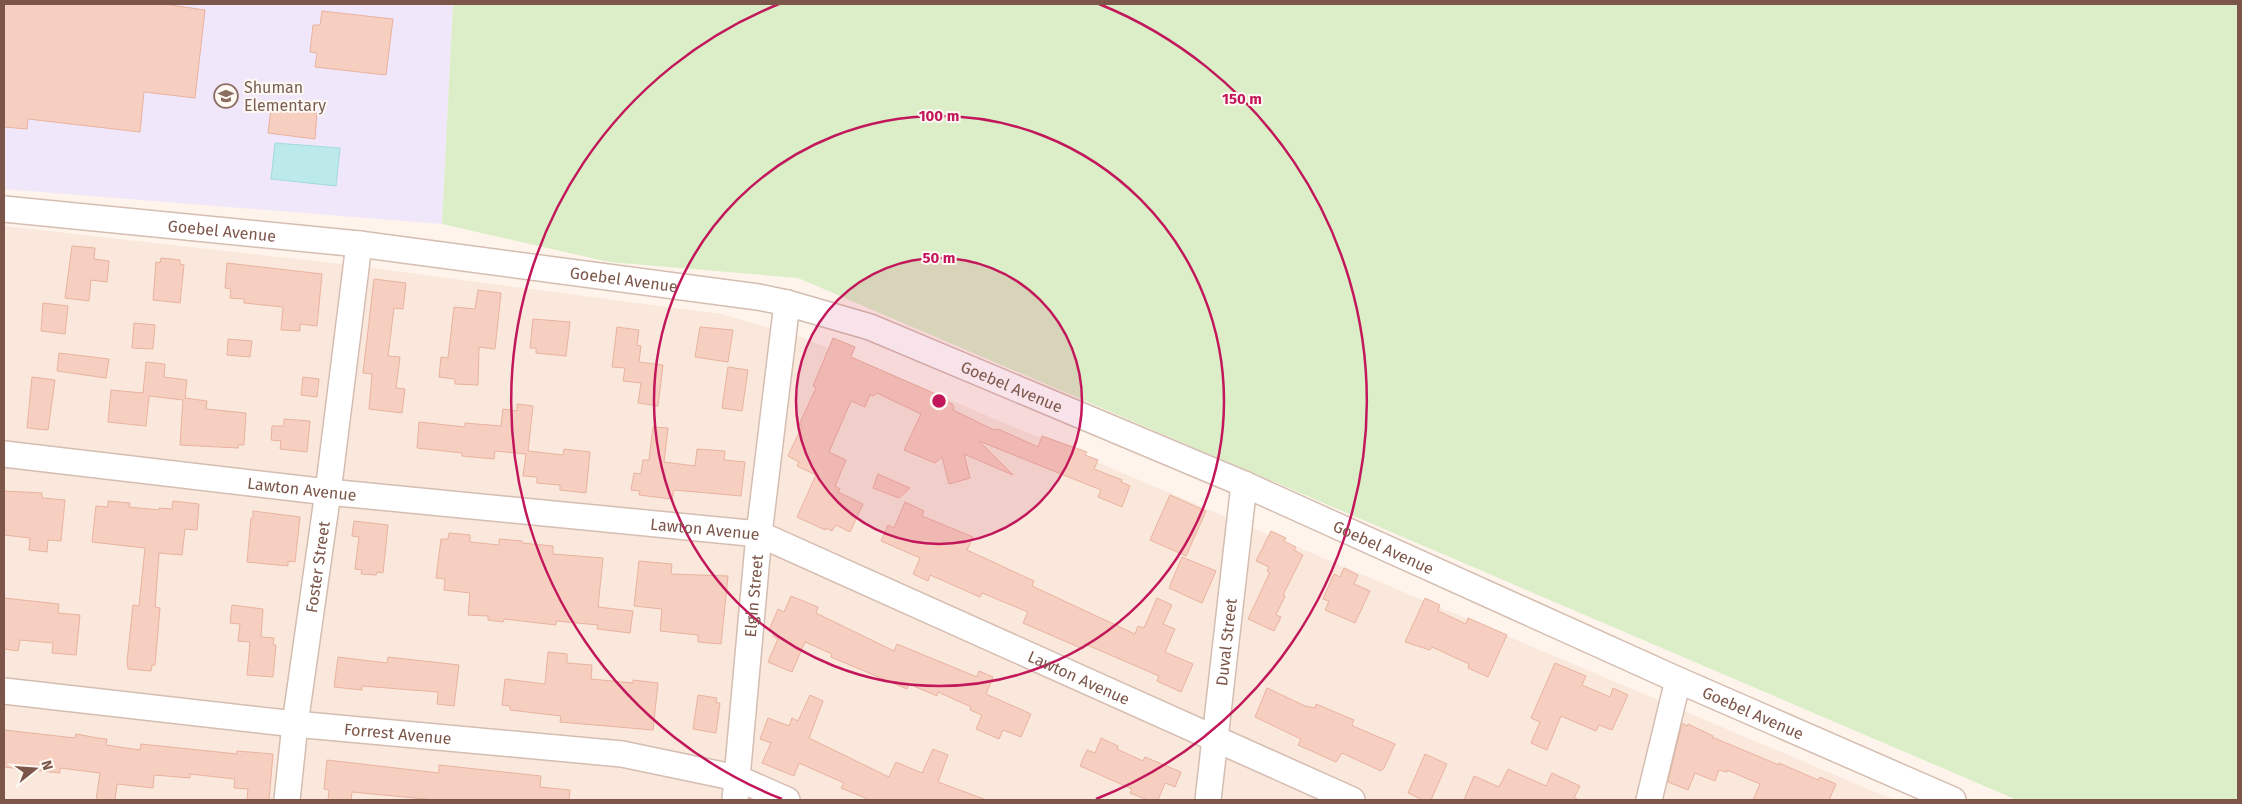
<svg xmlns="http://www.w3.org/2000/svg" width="2242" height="804" font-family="'Fira Sans',sans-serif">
  <rect width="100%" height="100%" fill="#fef4eb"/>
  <path fill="#f9e8db" d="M4,226L341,264L721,314L804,338L1894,800H4Z"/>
  <path fill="#f1e7fb" d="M4,4H453L442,224L4,189Z"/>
  <path fill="#dbeec7" d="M453,4H2238V800H2017L798,278L609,262L442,224Z"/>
  <path fill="#bce9ea" stroke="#a2dbdd" d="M275,143L340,148L336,186L271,179Z"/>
  <path fill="#f6cfc0" stroke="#eab29f" d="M4,4H164L205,10L195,98L144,92L140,132L28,119L27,129L4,127Z
    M322,11L393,19L386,75L315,67L317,53L310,52L313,25H320Z
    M271,108L317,113L315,139L268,133Z
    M72,246L95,248L94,259L109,261L107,282L91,280L89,301L65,298Z
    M161,258L180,260V264L184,265L180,303L153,300L156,262L160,263Z
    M227,263L322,274L317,326L300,324V331L281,330L283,307L244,303V299L230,298L231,289L225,288Z
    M374,279L406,283L403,309L394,308L388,356L400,357L396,388L405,389L402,413L369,409L372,374L363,373Z
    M478,290L501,293L495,349L479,347L478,385L455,384V379L439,377L441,357L448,358L454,307L475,309Z
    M43,303L68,306L65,334L41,331Z
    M533,319L570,322L566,356L536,353V348H530Z
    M134,323L155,325L153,349L132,348Z
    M617,327L639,330L637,345L641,346L639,362L663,365L658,406L638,403L641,383L623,381L625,368L612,367Z
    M700,327L733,330L728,362L695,357Z
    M833,338L855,347L851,357L938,395L937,398L952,404L954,407L953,410L994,430L998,429L1038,447L1042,436L1087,452L1085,455L1098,460L1094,469L1122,480L1121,482L1130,486L1122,507L1098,497L1101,490L979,441L1013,475L964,454L970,478L949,484L942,457L935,463L904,450L921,414L877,393L873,396L870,395L865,407L851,401L829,452L846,460L835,486L840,489L838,492L863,504L850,532L836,525L832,531L826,528L825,530L797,517L816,475L797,466L799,462L788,456L802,426L799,425L816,388L813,386Z
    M228,339L252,341L250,357L227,355Z
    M59,353L109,359L106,378L57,371Z
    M146,362L165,364L164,377L187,380L185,398L207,401L206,409L246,413L244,445H238V448L180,445L183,400L149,396L146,426L108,422L111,390L143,393Z
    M728,367L748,370L742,411L722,408Z
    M32,377L55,380L48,430L27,428Z
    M303,377L319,379L317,397L301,395Z
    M517,404L533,406L528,451L563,455L564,449L590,452L586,493L560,490V485L537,483V477L523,476L526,454L495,451L494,459L462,456V453L417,448L419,422L465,427V423L501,426L503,409L517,411Z
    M284,419L310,421L307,452L280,449L281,441L271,440L272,426H284Z
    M653,427L668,428L664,462L695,466L697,449L725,451L724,460L745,462L741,496L674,490L672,499L639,495L640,491L631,490L634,473L641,474L643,460H649Z
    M878,474L910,488L899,498L873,488Z
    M4,491L42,493V498L65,500L61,541L48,540L47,552L29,550L30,538L4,535Z
    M1170,495L1206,511L1186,556L1150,540Z
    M108,501L130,503L129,507L159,510V508L172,509L173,501L199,504L197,530L185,529L182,555L159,553L155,607L160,608L155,665H152L151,671L128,669L127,662L133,605L139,606L145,548L92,542L96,506L108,507Z
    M905,502L924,511L922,516L973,537L967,550L1034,581L1032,586L1135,634L1138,626L1144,628L1157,598L1172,605L1163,624L1175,629L1165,652L1193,664L1181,692L1157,681L1159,676L1085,644L1083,649L1023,623L1028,612L982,593L980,597L930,575L928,581L913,574L920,558L881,541L888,525L894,528Z
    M253,511L300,517L295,562L288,561V566L247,562L251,518H253Z
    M354,521L388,525L383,573L377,572L376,575L361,574L362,570L355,569L359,537L352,536Z
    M1271,531L1286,538L1284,541L1296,547L1294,550L1303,555L1283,595L1285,596L1276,615L1281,617L1274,631L1248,619L1270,572L1267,571L1269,567L1256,561Z
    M449,533L470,535V542L499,545V539L522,541V543L553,546V554L603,558L598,607L633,611L630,633L597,629L598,625L556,621V625L504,619L503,622L488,620V616L468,615L470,593L444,590L445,579L436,578L441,539H448Z
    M1182,557L1216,571L1202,603L1169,588Z
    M639,561L672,564L671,574L728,576L721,644L698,642V635L660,631L662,609L634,606Z
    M1344,568L1358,575L1354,584L1370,591L1355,623L1325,610L1329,601L1323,599L1334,574L1340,577Z
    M791,596L818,607L816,613L894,651L897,644L977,677L979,671L993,677L986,694L1031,714L1021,737L1003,730L999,739L976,729L982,715L970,710L971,707L938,692L937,696L909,684L907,689L831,657L832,654L805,642L792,672L768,662L778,639L773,636L774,632L769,630L778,609L784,612Z
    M4,598L59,604L58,613L80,615L76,655L52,653L53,643L20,640L18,651L4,649Z
    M1425,598L1440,605L1438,611L1466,624L1468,618L1507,635L1488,677L1468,668L1469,664L1432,647L1430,650L1405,642Z
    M232,605L263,609L261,637L274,638L273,645H276L273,677L247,675L250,642L238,641L240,624L230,623Z
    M548,652L567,654V663L592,665L591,679L633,683V680L658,683L653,730L560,722L561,716L510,710V706L502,705L505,679L545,684Z
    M338,657L387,663L388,657L459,665L454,706L437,704L438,692L362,686V690L334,687Z
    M1555,663L1586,676L1582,685L1610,697L1613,688L1628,695L1612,730L1599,725L1596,731L1561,716L1547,750L1531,743L1540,722L1531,718Z
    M1267,688L1305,706L1315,708L1316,704L1354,720L1352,724L1353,726L1395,744L1384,768L1381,771L1342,753L1336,762L1298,745L1301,739L1255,717Z
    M698,695L717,698L716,703H720L716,733L693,729Z
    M810,695L823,701L809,738L889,777L896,762L922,773L933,749L948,755L938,782L984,799V800H870L841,788L844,783L799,763L794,776L762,763L771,743L760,739L768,718L789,726L792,718L798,721Z
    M1682,723L1687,726L1688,724L1713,736L1712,737L1779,765V763L1818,780L1820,777L1836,784L1829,800H1753L1760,784L1727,770V772L1719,770L1715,781L1695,773L1688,790L1668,782Z
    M4,730L75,738L76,734L98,738L107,739L106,745L140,750L141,744L237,754V751L273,754L269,800H247L248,789L234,788L235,779L190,774V778L154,775L153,788L117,784L115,800H96L100,773L60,768V773L4,767Z
    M1101,738L1118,746L1117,749L1143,761L1145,757L1181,772L1175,787L1165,783L1158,800H1148L1130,793L1132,789L1080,766L1087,750L1095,753Z
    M1425,754L1447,764L1431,800H1423L1408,793Z
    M327,760L439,773V765L541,776L540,787L570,790L569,800H436L352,792L351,800H328L329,790L324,789Z
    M1508,769L1546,786L1552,773L1580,786L1574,798L1580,800H1464L1474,776L1499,787Z"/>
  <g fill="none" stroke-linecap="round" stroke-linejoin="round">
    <g stroke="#d5bdb1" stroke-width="28">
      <g id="minor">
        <path id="s1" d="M4,209L359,244L758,297L787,303L870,327L1244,484L1678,680L1953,800"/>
        <path id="s2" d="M4,454L328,492L759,534L1352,800"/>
        <path id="s3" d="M4,691L295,724L622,754L737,778L787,800"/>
        <path id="s4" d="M287,800L295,724L328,492L359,244"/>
        <path id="s5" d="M735,800L759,534L787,303"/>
        <path id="s6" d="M1208,800L1244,484"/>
        <path d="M1649,800L1678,680"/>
      </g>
    </g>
    <use href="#minor" stroke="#fff" stroke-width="25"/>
  </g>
  <circle cx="939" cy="401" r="143" fill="#c2185b" fill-opacity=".12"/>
  <g fill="none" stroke="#c2185b" stroke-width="2.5">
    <circle cx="939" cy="401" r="143"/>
    <circle cx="939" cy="401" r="285"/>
    <path d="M782 799A428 428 0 0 1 779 4M1099 4A428 428 0 0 1 1096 799"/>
  </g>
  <defs>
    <g id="school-ring" transform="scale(1.25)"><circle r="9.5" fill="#fff9f3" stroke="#8d6e63" stroke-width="1.5"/><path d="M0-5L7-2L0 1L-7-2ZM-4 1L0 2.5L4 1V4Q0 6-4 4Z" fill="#8d6e63"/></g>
  </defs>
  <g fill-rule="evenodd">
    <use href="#school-ring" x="226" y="96"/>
  </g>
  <g text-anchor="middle" stroke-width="4" stroke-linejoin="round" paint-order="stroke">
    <g font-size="16" fill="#785e54" stroke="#fff9f3" text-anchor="start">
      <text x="244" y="93">Shuman<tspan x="244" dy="18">Elementary</tspan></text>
    </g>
    <g font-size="16" fill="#7d564a" stroke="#fff9f3">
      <text dy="6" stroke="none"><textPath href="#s1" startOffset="219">Goebel Avenue</textPath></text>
      <text dy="6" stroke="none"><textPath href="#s1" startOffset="624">Goebel Avenue</textPath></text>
      <text dy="6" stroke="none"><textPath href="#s1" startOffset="1029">Goebel Avenue</textPath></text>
      <text dy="6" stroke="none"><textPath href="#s2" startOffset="300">Lawton Avenue</textPath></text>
      <text dy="6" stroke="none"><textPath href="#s2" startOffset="705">Lawton Avenue</textPath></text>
      <text dy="6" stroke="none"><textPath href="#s1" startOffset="1434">Goebel Avenue</textPath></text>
      <text dy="6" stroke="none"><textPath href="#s4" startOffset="235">Foster Street</textPath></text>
      <text dy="6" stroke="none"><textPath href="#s5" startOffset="205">Elgin Street</textPath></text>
      <text dy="6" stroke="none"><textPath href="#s6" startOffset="159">Duval Street</textPath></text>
      <text dy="6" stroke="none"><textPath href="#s2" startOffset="1110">Lawton Avenue</textPath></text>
      <text dy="6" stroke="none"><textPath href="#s1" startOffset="1839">Goebel Avenue</textPath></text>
      <text dy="6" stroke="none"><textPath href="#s3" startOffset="396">Forrest Avenue</textPath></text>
    </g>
  </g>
  <circle cx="939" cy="401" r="8" fill="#c2185b" stroke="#fff9f3" stroke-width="2.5"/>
  <g font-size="15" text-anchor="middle" font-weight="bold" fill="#c2185b" stroke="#fff9f3" stroke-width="4" stroke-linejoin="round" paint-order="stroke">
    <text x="1242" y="104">150 m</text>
    <text x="939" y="121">100 m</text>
    <text x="939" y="263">50 m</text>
  </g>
  <rect width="2242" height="804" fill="none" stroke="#7d564a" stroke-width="10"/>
  <g transform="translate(35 769) rotate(73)" stroke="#fff9f3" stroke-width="4" paint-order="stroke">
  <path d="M0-4L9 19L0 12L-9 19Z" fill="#7d564a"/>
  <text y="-8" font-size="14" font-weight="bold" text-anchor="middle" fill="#7d564a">N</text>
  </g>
</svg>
